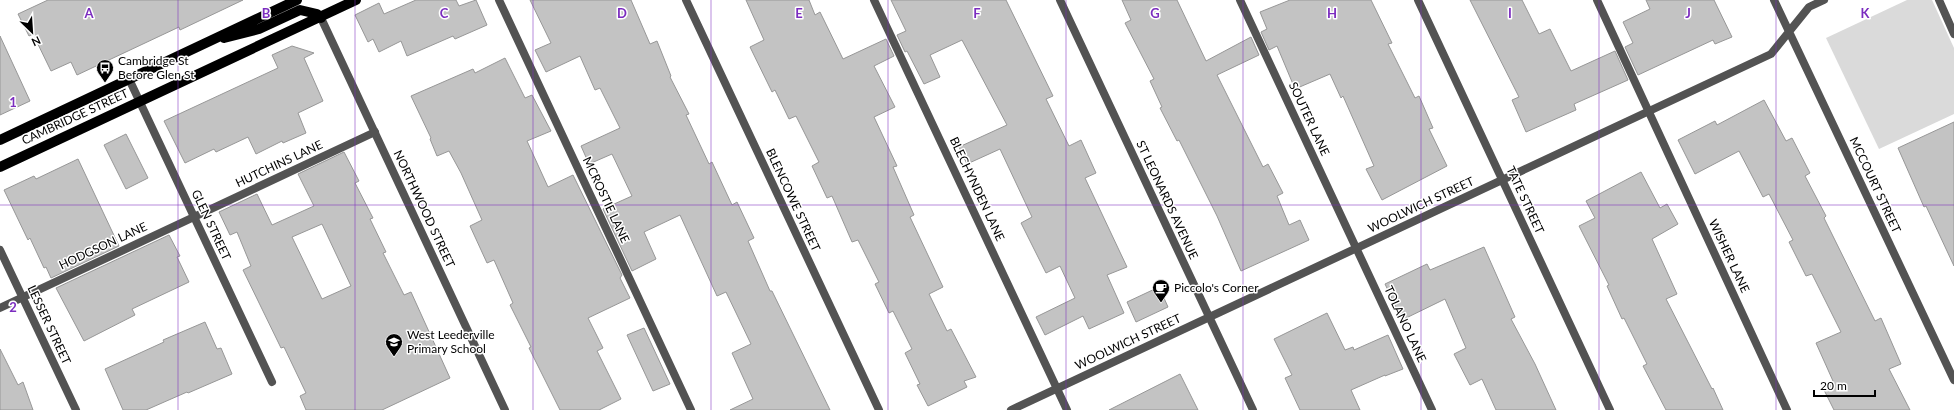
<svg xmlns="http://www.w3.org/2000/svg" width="1954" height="410" font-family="Lato,sans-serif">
  <rect width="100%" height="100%" fill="#fff"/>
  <path fill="#dadada" d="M1907,0H1932L1954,48V114L1879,149L1826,38Z"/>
  <path fill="#c3c3c3" stroke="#979797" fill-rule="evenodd" d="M48,0H243L180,30L179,27L77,75L71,62L51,71L33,34L29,36L18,14Z
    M416,0H456L459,6L476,0L487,25L455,39L453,36L407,56L401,41L379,52L373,39L368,42L355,15L379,3L384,14Z
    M530,0H631L650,44L657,41L671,76L670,77L689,114L686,115L709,164L712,162L732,205L737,202L754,238L748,241L770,291H772L830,410H730L753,399L732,353L751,344L726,292L717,296L680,215L644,232L656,259L632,271L603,209L632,196L612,154L589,164L581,146L620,128L600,88L595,90L580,56L546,72L535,50L551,43Z
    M746,0H809L815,15L820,12L843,59L886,39L894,56L874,66L895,107L874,117L897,166L893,167L914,215L910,217L943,287L929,294L947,331L951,329L976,377L964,381L967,387L928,406L917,385L920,384L905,353L912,349L893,311L889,313L875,284L879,282L858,240L852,242L832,196L827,198L812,166L819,162L796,116L789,119L775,90L772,92L750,47L764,40Z
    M891,0H1006L1053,96L1046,99L1069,146L1081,140L1096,173L1085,178L1127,267L1107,275L1124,313L1089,329L1083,316L1045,335L1036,317L1075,298L1060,266L1046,273L1021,223L1032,217L1000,149L967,164L959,147L1007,125L962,40L930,55L940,77L924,84L907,51L905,52L897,35L906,31Z
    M1122,0H1177L1206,61L1251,37L1259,55L1217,75L1263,167L1268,164L1283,193L1277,196L1289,225L1300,220L1309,240L1241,271L1217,216L1179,140L1177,141L1160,108L1162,107L1150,81L1154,79L1125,23L1131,20Z
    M1290,0H1371L1392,43L1388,44L1415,98L1419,96L1433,128L1429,129L1447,166L1382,200L1366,169L1374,166L1343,96L1341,98L1330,74L1295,89L1277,46L1269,50L1261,32L1267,29L1260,12Z
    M1470,0H1522L1539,34L1550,29L1571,71L1615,51L1628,80L1574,104L1576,110L1526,132L1512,100L1519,97Z
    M1646,0H1714L1732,37L1715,44L1713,40L1638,75L1625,47L1633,43L1623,22L1650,9Z
    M0,36L30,101L0,115Z
    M292,46L314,53L304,58L323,101L298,113L306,133L283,143L282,141L256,154L248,137L216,152L214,149L185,163L164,121L278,68L272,55Z
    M505,58L525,98L532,95L551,131L527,141L548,187L573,175L622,275L620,278L630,298L588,318L603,348L597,351L621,399L599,410H560L529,348L531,347L510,305L513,303L494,260L487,263L470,226L482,220L461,173L449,151L437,156L430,139L431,138L411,96L473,69L475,73Z
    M1764,100L1786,141L1792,138L1810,173L1805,176L1826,216L1824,218L1875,321L1881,318L1901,364L1889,369L1910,410H1834L1822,386L1833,381L1816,343L1841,332L1812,274L1806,276L1789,242L1793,240L1769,194L1763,197L1739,151L1695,174L1678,140L1715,121L1717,125Z
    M1954,122V266L1926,206L1924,207L1898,148Z
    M126,134L148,178L126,189L104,145Z
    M344,152L359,181L355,183L373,218L370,219L386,252L383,253L404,295L411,292L450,378L382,410H306L300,396L306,393L284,347L281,348L243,270L251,266L237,232L230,235L219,212L257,194L272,225L314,206L298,174ZM322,224L351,286L322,299L292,237Z
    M78,159L119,246L51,278L46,267L44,268L30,238L28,240L4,190L34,176L36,179Z
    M1641,172L1660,208L1667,204L1678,224L1652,239L1677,294L1666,299L1712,389L1713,388L1723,410H1666L1643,366L1647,364L1624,318L1622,319L1607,286L1609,285L1579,226L1595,218L1586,201Z
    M169,235L180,256L177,257L189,282L132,309L135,315L84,341L56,288Z
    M1484,247L1515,317L1511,319L1535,364L1556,410H1496L1482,379L1470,385L1454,354L1466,348L1445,299L1402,320L1385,284L1427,264L1430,270Z
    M1159,287L1168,307L1136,322L1127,302Z
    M1327,313L1345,350L1353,347L1354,350L1388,335L1403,369L1385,376V375L1351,390L1360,410H1300L1285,378L1292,375L1274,339Z
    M205,322L217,349L221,348L232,374L188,393L187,392L146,410H123L105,369L164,342L163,340Z
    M644,328L670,384L653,391L627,335Z
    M0,349L18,385L23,382L33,410H0Z
    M1180,374L1198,410H1109Z"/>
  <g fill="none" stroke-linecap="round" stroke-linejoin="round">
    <path stroke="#535353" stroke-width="8" d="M499,0L691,410
      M874,0L1067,410
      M1240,0L1432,410
      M1597,0L1787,410
      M1939,0L1954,34
      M0,308L375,132"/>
    <path stroke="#535353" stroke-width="8" d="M686,0L879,410
      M1060,0L1253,410
      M1418,0L1610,410
      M1774,0L1954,380
      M321,18L505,410
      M129,79L272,382
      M0,250L76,410
      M1011,410L1771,54L1809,7L1824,0"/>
    <path stroke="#000" stroke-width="10" d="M224,38L259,29L300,10L317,14L321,18
      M0,140L297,0
      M0,167L356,0"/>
  </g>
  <path fill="none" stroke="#7b2cbf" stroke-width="1" stroke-opacity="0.55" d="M178,0V410M355,0V410M533,0V410M711,0V410M888,0V410M1066,0V410M1243,0V410M1421,0V410M1599,0V410M1776,0V410M0,205H1954"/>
  <defs>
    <g id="bus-pin" transform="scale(0.9)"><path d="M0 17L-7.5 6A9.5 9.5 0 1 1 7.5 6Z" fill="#000" stroke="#fff"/><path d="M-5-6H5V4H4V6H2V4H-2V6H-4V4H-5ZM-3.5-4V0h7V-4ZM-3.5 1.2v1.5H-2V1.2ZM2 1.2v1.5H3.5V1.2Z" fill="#fff"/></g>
    <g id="cafe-pin" transform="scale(0.9)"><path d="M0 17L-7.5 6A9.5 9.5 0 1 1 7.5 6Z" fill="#000" stroke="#fff"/><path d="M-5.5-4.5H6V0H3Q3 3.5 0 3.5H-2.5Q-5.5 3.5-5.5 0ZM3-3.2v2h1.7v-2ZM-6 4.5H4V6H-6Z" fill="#fff"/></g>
    <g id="school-pin" transform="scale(0.9)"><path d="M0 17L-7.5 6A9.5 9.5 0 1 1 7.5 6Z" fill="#000" stroke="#fff"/><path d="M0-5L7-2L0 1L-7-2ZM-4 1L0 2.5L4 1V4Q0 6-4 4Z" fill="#fff"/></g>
  </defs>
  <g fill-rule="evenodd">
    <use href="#bus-pin" x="105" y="68"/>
    <use href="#cafe-pin" x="1161" y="288"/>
    <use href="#school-pin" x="394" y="342"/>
  </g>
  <g text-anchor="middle" stroke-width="3" stroke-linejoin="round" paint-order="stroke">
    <g font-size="12" fill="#000" stroke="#fff" text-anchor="start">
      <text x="118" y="65">Cambridge St<tspan x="118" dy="14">Before Glen St</tspan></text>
      <text x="1174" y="292">Piccolo's Corner</text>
      <text x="407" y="339">West Leederville<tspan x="407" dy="14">Primary School</tspan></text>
    </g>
    <g font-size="12" fill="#000" stroke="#fff">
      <text transform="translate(75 117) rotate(-25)" y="4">CAMBRIDGE STREET</text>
      <text transform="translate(1309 119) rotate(65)" y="4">SOUTER LANE</text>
      <text transform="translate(279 164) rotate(-25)" y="4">HUTCHINS LANE</text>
      <text transform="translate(1875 185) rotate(65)" y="4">MCCOURT STREET</text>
      <text transform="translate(977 189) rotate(65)" y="4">BLECHYNDEN LANE</text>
      <text transform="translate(606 200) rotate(65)" y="4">MCROSTIE LANE</text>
      <text transform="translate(793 200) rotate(65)" y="4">BLENCOWE STREET</text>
      <text transform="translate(1167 200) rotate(65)" y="4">ST LEONARDS AVENUE</text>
      <text transform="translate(1525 200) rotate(65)" y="4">TATE STREET</text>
      <text transform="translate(1421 205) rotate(-25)" y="4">WOOLWICH STREET</text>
      <text transform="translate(424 209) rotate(65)" y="4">NORTHWOOD STREET</text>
      <text transform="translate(211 225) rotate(65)" y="4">GLEN STREET</text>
      <text transform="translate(103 246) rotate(-25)" y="4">HODGSON LANE</text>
      <text transform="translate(1729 256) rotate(65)" y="4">WISHER LANE</text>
      <text transform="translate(1405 324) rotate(65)" y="4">TOLANO LANE</text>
      <text transform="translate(49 325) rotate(65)" y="4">LESSER STREET</text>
      <text transform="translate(1128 342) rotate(-25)" y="4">WOOLWICH STREET</text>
    </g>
  </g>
  <g font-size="13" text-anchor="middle" font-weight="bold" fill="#7b2cbf" stroke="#fff" stroke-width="3" stroke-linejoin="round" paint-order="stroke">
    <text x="89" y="18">A</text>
    <text x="266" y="18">B</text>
    <text x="444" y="18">C</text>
    <text x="622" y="18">D</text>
    <text x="799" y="18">E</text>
    <text x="977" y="18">F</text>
    <text x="1155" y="18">G</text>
    <text x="1332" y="18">H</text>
    <text x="1510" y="18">I</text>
    <text x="1688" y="18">J</text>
    <text x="1865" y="18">K</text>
    <text x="13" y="107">1</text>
    <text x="13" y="312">2</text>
  </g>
  <g transform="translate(32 32) rotate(155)" stroke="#ffffff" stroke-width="3" paint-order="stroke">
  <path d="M0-3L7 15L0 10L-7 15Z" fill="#000000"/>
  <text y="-6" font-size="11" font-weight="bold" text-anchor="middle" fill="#000000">N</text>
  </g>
  <path d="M1814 390v6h61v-6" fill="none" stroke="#000000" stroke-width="2"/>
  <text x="1820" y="390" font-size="12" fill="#000000" stroke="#ffffff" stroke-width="3" paint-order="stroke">20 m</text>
</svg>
